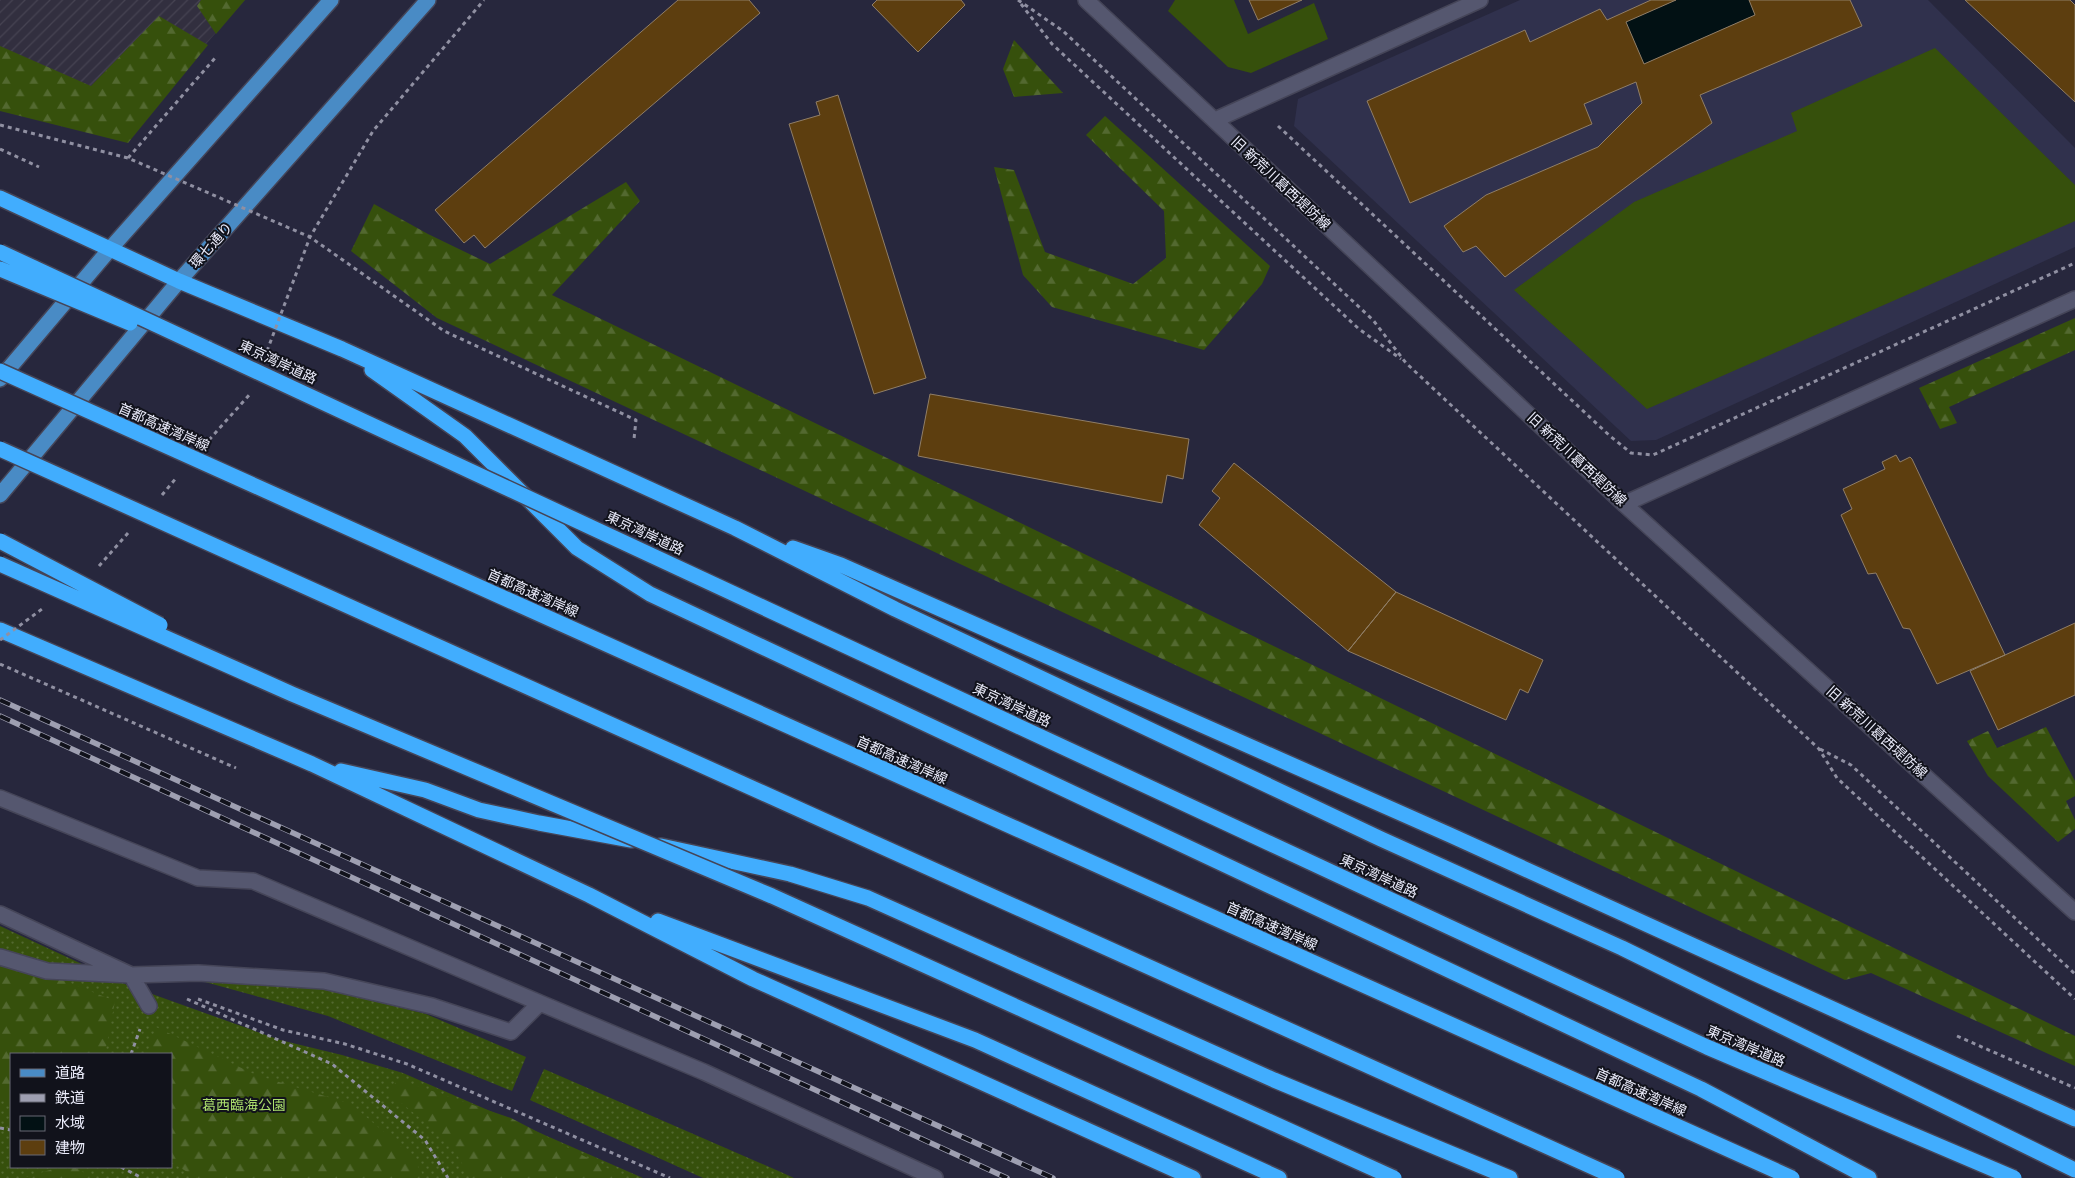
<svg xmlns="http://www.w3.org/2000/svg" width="2075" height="1178" font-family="'PT Sans','Noto Sans JP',sans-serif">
  <defs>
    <pattern id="industrial-furrows" width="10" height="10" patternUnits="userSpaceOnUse" patternTransform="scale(1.25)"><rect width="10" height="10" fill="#322f3f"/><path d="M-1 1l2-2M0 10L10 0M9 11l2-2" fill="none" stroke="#464352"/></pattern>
    <pattern id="grass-dots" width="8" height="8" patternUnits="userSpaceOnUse" patternTransform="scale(1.25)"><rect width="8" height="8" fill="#36500c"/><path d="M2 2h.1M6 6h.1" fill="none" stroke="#536930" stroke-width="1.8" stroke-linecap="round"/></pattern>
    <pattern id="forest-firs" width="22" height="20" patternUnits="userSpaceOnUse" patternTransform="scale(1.25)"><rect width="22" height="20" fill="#36500c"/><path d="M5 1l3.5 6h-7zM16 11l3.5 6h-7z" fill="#536930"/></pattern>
  </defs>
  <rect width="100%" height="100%" fill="#27273d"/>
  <path fill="url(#industrial-furrows)" d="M0,0H245L167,88H0Z"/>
  <path fill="#30314d" d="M1520,0H1928L2075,148V247L1656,440L1631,441L1294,126L1298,99Z"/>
  <path fill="url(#grass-dots)" fill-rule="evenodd" d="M0,926L127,985L280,1040L342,1055L403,1073L643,1178H0ZM11,1054H171V1167H11Z
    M205,982H270L333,991L426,1014L526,1057L512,1091L328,1016Z
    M544,1069L783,1173L794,1178H703L530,1100Z"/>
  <path fill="url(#forest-firs)" d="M201,0H245L216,34L197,6Z
    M159,16L208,45L128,143L0,111V46L91,86Z
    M1014,40L1063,93L1014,97L1003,69Z
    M1105,116L1270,266L1262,284L1204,350L1052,307L1023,275L994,167L1014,170L1045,252L1133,284L1166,258L1164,211L1086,135Z
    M626,182L640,201L552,295L2075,1036V1066L1871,973L1845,980L437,318L351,251L374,204L428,234L490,264Z
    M2075,318V350L1949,407L1957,423L1940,429L1919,388Z
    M2046,727L2075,781V796L2066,801L2075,820V829L2058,842L1988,776L1967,741L1988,731L1997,748Z
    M0,955L115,1001L105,1054H11V1100L0,1099Z
    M156,1027L256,1075L351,1104L411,1155L425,1178H197L171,1162V1054H147Z
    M397,1079L511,1118L626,1178H470L450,1142L390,1094Z
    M60,1167H74L94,1178H23Z"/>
  <path fill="#36500c" d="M1175,0H1234L1248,34L1314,3L1328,39L1251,73L1228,67L1168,11Z
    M1935,48L2075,185V221L1647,409L1514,290L1634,202L1797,131L1791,113Z"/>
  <path fill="#021114" d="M1676,0H1749L1755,15L1644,64L1626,22Z"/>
  <path fill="#5d3e0f" stroke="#907e67" d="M678,0H749L760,13L485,248L474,235L464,243L435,210Z
    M877,0H961L965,5L918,52L872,5Z
    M1249,0H1302L1258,20Z
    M1651,0H1676L1626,22L1644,64L1755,15L1749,0H1850L1862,26L1700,95L1712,123L1505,277L1476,246L1463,252L1444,226L1486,195L1598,147L1642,103L1636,82L1584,104L1592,124L1410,203L1367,101L1525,30L1530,42L1600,9L1607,20Z
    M1965,0H2070L2075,5V102Z
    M838,95L926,378L874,394L789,124L820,115L816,102Z
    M930,394L1189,439L1183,479L1167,475L1162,503L918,456Z
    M1896,455L1900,462L1910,457L1912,459L2005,655L1937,684L1910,629L1903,628L1876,573L1868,574L1841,515L1852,509L1843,489L1885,469L1882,462Z
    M1234,463L1396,592L1348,651L1199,525L1220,498L1212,491Z
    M1396,592L1543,660L1528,693L1520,689L1506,720L1348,651Z
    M2075,623V695L1998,730L1970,671Z"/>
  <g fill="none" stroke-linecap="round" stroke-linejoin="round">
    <g stroke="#454558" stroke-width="18">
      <path id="minor" d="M1086,0L1624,504L2075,912
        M1215,120L1480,0
        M1624,504L2075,299
        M0,798L198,878L253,881L540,1003
        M0,914L131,975L149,1006
        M0,957L47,971L131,975L198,973L324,981L432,1006L511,1032L540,1003L704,1072L935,1178"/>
    </g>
    <g stroke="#454558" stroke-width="18">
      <path id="major" d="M0,379L110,249L331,0
        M0,495L179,281L428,0"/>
    </g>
    <g stroke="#454558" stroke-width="18">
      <path id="highway" d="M0,198L179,281L342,349L735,528L895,609L1381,839L1622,948L2075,1170
        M372,370L465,436L577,548L650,594L1701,1089L1869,1178
        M793,548L841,565L1450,835L2075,1119
        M0,630L312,764L589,895L753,979L1193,1178
        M341,771L425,790L479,810L539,823L631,840
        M661,846L790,874L868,898L1274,1080L1510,1178
        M658,921L975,1040L1279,1178"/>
    </g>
    <path stroke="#9090a2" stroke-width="3" stroke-dasharray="4 4" stroke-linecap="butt" d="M1018,0L1063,31L1373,320L1406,363L1819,749L1837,778L2075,999
      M1021,4L1052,44L1359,329L1401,359
      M1278,126L1610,436L1631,453L1653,455L2075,263
      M0,149L39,167
      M128,158L215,58
      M0,664L236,768
      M1820,749L1851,765L2075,974
      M187,999L332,1064L425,1140L448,1178
      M198,999L283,1030L345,1044L407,1064L670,1178
      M1957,1036L2075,1088
      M131,1054L140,1029
      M0,1128L11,1130
      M121,1167L142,1178"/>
    <use href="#minor" stroke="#55576f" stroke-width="15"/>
    <use href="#major" stroke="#498bc5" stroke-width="15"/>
    <use href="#highway" stroke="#41adfe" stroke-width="15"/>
    <g stroke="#9e9fb1" stroke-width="5.5">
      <path id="rail" d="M0,700L1053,1178
        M0,716L1007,1178"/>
    </g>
    <use href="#rail" stroke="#11121b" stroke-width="4" stroke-dasharray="11" stroke-linecap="butt"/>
    <g stroke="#454558" stroke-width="18" stroke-linecap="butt">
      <path id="highway-bridge" d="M0,252L1707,1047L2014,1178
        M0,269L130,323
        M0,371L1792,1178
        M0,449L1617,1178
        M0,541L160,625
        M0,564L292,694L772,896L1394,1178"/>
    </g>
    <path stroke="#9090a2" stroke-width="3" stroke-dasharray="4 4" stroke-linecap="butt" d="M0,125L128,158L310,237L444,331L636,420L634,439
      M267,351L310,237L373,131L484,0
      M209,440L250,394
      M162,495L177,477
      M99,566L128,533
      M0,640L42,609"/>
    <use href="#highway-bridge" stroke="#41adfe" stroke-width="15"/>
  </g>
  <g text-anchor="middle" stroke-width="4" stroke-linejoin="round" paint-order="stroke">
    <g font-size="14" fill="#ebecfb" stroke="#11121b">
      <text transform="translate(1281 183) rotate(43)" y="5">旧 新荒川葛西堤防線</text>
      <text transform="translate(211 245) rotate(-48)" y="5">環七通り</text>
      <text transform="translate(278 362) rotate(25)" y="5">東京湾岸道路</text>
      <text transform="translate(164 427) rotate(24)" y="5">首都高速湾岸線</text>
      <text transform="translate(1577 459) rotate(43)" y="5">旧 新荒川葛西堤防線</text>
      <text transform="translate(645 533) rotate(25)" y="5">東京湾岸道路</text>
      <text transform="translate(533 593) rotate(24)" y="5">首都高速湾岸線</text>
      <text transform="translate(1012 705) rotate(25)" y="5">東京湾岸道路</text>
      <text transform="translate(1877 732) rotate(42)" y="5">旧 新荒川葛西堤防線</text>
      <text transform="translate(902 760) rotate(24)" y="5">首都高速湾岸線</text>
      <text transform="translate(1379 876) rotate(25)" y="5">東京湾岸道路</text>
      <text transform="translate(1272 926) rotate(24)" y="5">首都高速湾岸線</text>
      <text transform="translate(1746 1046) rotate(23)" y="5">東京湾岸道路</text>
      <text transform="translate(1641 1092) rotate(24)" y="5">首都高速湾岸線</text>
    </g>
    <g font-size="14" fill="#acdf6d" stroke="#11121b">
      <text x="244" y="1110">葛西臨海公園</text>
    </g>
  </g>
  <rect x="10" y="1053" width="162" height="115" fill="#11121b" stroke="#686975"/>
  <rect x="20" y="1069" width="25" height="8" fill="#498bc5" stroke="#686975"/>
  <text x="55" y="1078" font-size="15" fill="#ebecfb">道路</text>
  <rect x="20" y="1094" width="25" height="8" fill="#9e9fb1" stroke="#686975"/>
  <text x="55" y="1103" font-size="15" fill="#ebecfb">鉄道</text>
  <rect x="20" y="1116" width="25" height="15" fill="#021114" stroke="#686975"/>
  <text x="55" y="1128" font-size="15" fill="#ebecfb">水域</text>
  <rect x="20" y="1140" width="25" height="15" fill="#5d3e0f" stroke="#686975"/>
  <text x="55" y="1153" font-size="15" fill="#ebecfb">建物</text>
</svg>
